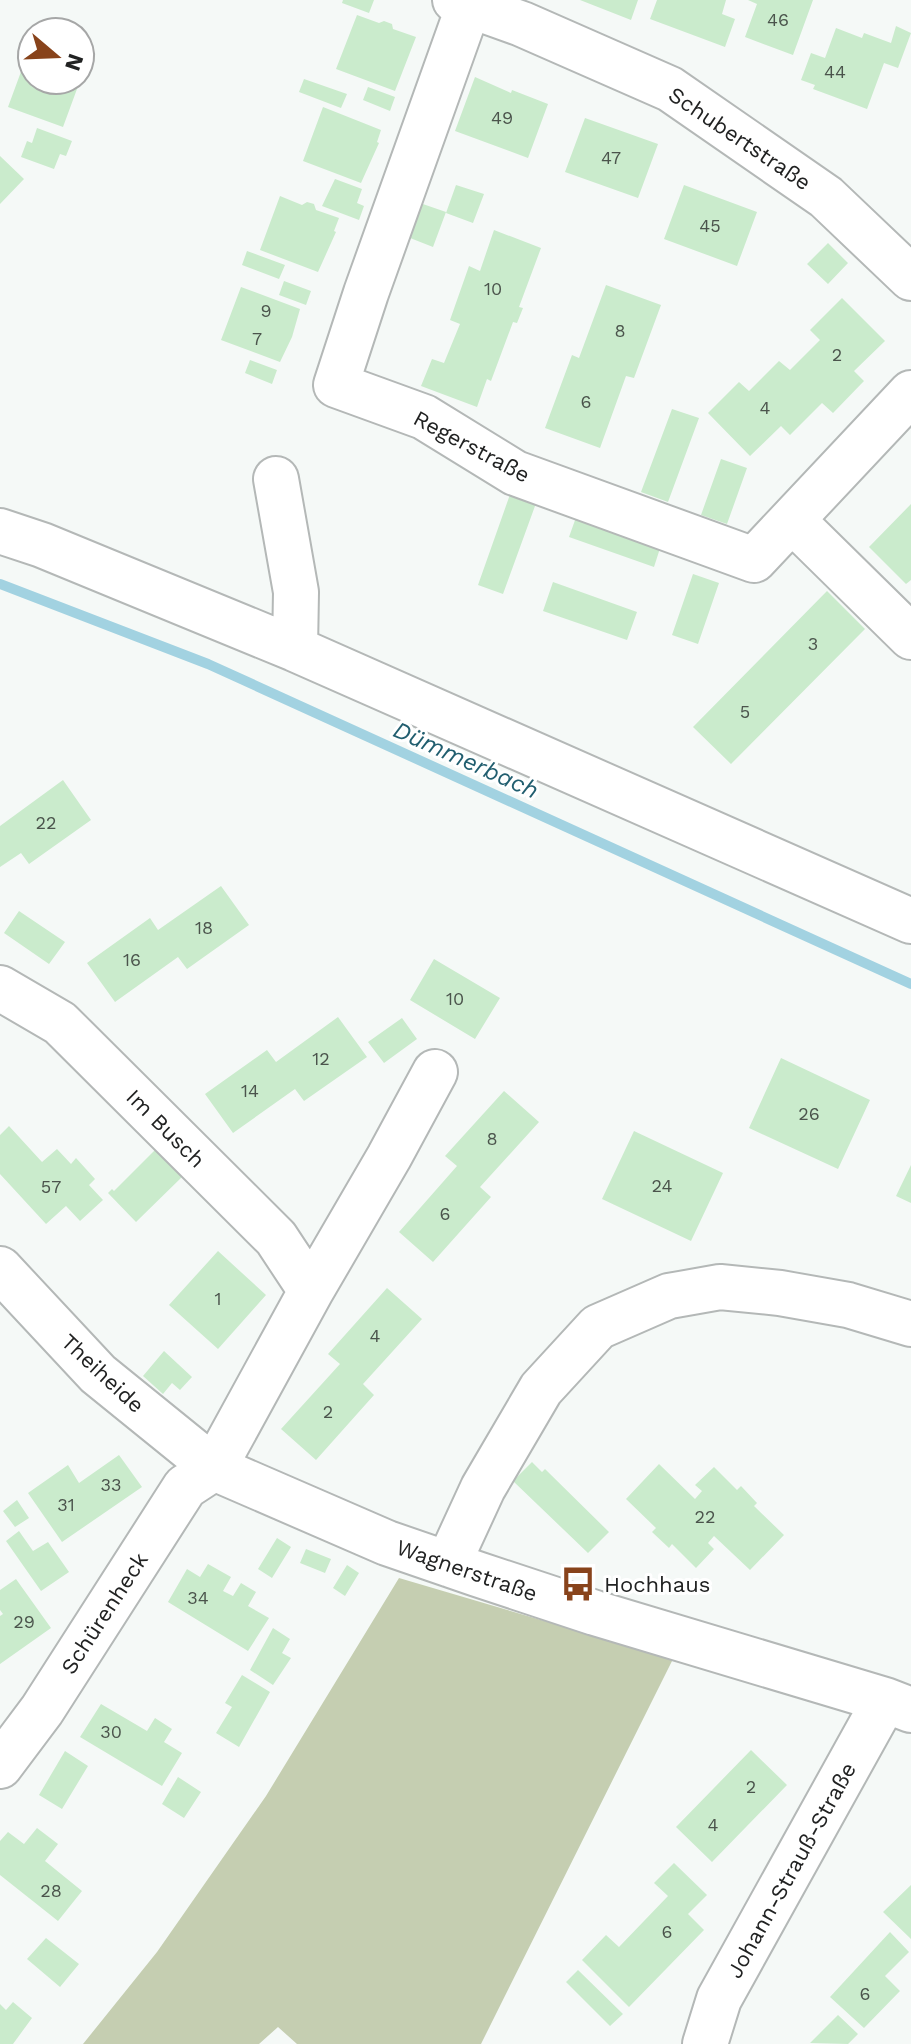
<svg xmlns="http://www.w3.org/2000/svg" width="911" height="2044" font-family="'Work Sans',sans-serif">
  <rect width="100%" height="100%" fill="#f5f9f7"/>
  <path fill="#c5ceb1" d="M399,1578L673,1659L481,2044H297L278,2027L259,2044H83L157,1952L266,1796Z"/>
  <g fill="none" stroke-linecap="round" stroke-linejoin="round">
    <path stroke="#a2d2e1" stroke-width="10" d="M0,584L208,664L911,984"/>
  </g>
  <path fill="#caebcc" d="M343,0H374L369,13L342,3Z
    M580,0H638L631,20Z
    M657,0H726L722,14L735,19L725,47L650,19Z
    M748,0H813L793,55L745,37L757,4Z
    M357,15L379,23L384,21L392,24L393,29L416,37L395,91L336,69Z
    M896,26L911,33L898,68L884,63L867,109L813,89L815,85L801,80L811,53L825,58L836,28L862,38L864,33L891,43Z
    M29,50L32,51V80H80V68L84,70L63,127L8,107Z
    M475,77L511,93L512,90L548,104L528,158L455,131Z
    M304,79L347,94L341,108L299,92Z
    M368,87L395,97L390,111L363,100Z
    M323,107L381,130L377,142L379,143L361,183L303,161Z
    M585,118L658,144L638,198L565,172Z
    M37,128L72,141L66,156L60,154L54,169L21,157L27,141L32,143Z
    M0,156L24,179L0,204Z
    M335,179L362,189L357,203L364,206L359,220L322,206Z
    M456,185L484,194L473,223L446,213Z
    M684,185L757,212L737,266L664,239Z
    M280,196L302,205L307,202L314,204L316,210L339,218L334,231L336,232L318,272L260,250Z
    M417,202L446,212L433,247L405,236Z
    M494,230L541,248L519,307L523,308L517,323L513,322L491,381L487,379L477,407L421,386L432,359L444,363L460,324L450,320L469,266L480,271Z
    M828,243L848,263L828,284L807,264Z
    M247,251L285,265L279,279L242,265Z
    M284,281L311,291L306,305L279,295Z
    M606,285L661,305L634,378L626,376L600,448L545,428L572,355L579,358Z
    M241,287L300,309L292,337L280,362L221,340Z
    M842,298L885,341L854,371L864,381L833,413L822,403L790,435L781,426L750,456L708,413L739,382L749,391L779,361L790,370L820,340L810,330Z
    M250,360L277,370L272,384L245,373Z
    M672,409L699,418L668,502L641,492Z
    M721,459L747,468L727,524L701,515Z
    M513,486L539,495L503,594L478,585Z
    M911,504V580L906,584L869,547Z
    M579,509L663,539L654,567L569,537Z
    M693,574L719,583L698,644L672,635Z
    M553,582L637,612L627,640L543,611Z
    M827,591L865,629L731,764L693,727Z
    M63,780L91,820L29,864L21,853L0,867V826Z
    M221,886L249,925L187,969L178,957L115,1002L87,963L150,918L158,930Z
    M19,911L65,942L49,964L4,933Z
    M434,959L500,998L475,1039L410,1000Z
    M338,1017L367,1057L304,1101L295,1089L233,1133L205,1094L267,1050L276,1062Z
    M402,1018L417,1039L384,1063L368,1042Z
    M781,1058L870,1100L838,1169L749,1128Z
    M504,1091L539,1122L480,1187L491,1197L433,1262L399,1232L457,1166L445,1156Z
    M9,1126L42,1162L57,1149L71,1164L76,1158L95,1179L89,1185L103,1200L80,1221L66,1206L46,1224L0,1174V1135Z
    M634,1131L723,1173L691,1241L602,1199Z
    M157,1148L183,1176L136,1222L108,1193L112,1189L114,1191Z
    M911,1165V1203L896,1196Z
    M218,1251L266,1295L218,1349L169,1305Z
    M387,1288L422,1319L363,1384L374,1395L316,1460L281,1429L340,1364L328,1354Z
    M164,1351L192,1377L180,1390L172,1383L163,1394L143,1376Z
    M119,1455L142,1487L62,1542L28,1493L68,1465L79,1483Z
    M532,1462L542,1472L545,1469L609,1532L588,1553L513,1481Z
    M659,1464L695,1499L702,1491L695,1485L714,1467L737,1490L741,1486L757,1503L754,1506L784,1535L750,1570L714,1536L708,1543L714,1549L696,1568L672,1544L669,1548L652,1532L656,1528L626,1499Z
    M17,1500L29,1518L15,1527L3,1511Z
    M19,1531L33,1551L48,1542L69,1572L41,1591L6,1541Z
    M277,1538L291,1547L272,1578L258,1569Z
    M306,1549L331,1559L325,1573L300,1563Z
    M208,1564L231,1577L223,1591L233,1596L241,1583L256,1592L248,1606L269,1618L248,1651L168,1602L187,1569L200,1577Z
    M347,1565L359,1573L345,1596L333,1588Z
    M16,1579L51,1628L0,1664V1616L3,1614L0,1610V1590Z
    M273,1628L290,1639L282,1653L291,1658L273,1685L250,1670Z
    M242,1675L270,1692L239,1747L216,1733L232,1707L225,1703Z
    M101,1704L147,1731L155,1718L172,1729L164,1742L182,1753L162,1786L80,1737Z
    M751,1750L787,1785L712,1862L676,1827Z
    M65,1751L88,1766L62,1809L39,1795Z
    M178,1777L201,1792L184,1818L162,1804Z
    M37,1828L58,1844L45,1861L82,1891L58,1921L0,1875V1841L8,1832L24,1844Z
    M674,1863L707,1895L688,1914L704,1930L629,2007L582,1960L606,1935L619,1947L668,1896L654,1883Z
    M911,1885V1939L883,1912Z
    M890,1932L909,1952L885,1976L900,1991L864,2028L830,1997Z
    M46,1938L79,1964L60,1987L27,1959Z
    M578,1970L623,2014L610,2026L566,1982Z
    M13,2002L32,2018L13,2044H0V2004L6,2010Z
    M838,2015L858,2034L848,2044L810,2043Z"/>
  <g fill="none" stroke-linecap="round" stroke-linejoin="round">
    <g stroke="#b4b8b7" stroke-width="48">
      <path id="minor" d="M455,0L522,24L670,89L826,197L911,278
        M469,5L366,293L336,385L424,417L515,473L754,560L911,393
        M276,479L296,592L295,649
        M792,520L911,637
        M0,531L42,545L295,649L911,921
        M0,988L60,1023L276,1238L311,1291
        M0,1269L98,1374L214,1468L387,1543L477,1574L595,1613L885,1700L911,1710
        M448,1564L483,1488L541,1389L598,1327L669,1296L720,1287L780,1293L848,1305L911,1324
        M0,1766L42,1710L185,1487L214,1468L311,1291L389,1157L435,1072
        M705,2044L719,1999L885,1700"/>
    </g>
    <use href="#minor" stroke="#fff" stroke-width="44"/>
  </g>
  <defs>
    <g id="bus-bare" transform="scale(2.76)"><path d="M-5-6H5V4H4V6H2V4H-2V6H-4V4H-5ZM-3.5-4V0h7V-4ZM-3.5 1.2v1.5H-2V1.2ZM2 1.2v1.5H3.5V1.2Z" fill="#88431b" stroke="#fff" stroke-width="2.5" paint-order="stroke"/></g>
  </defs>
  <g fill-rule="evenodd">
    <use href="#bus-bare" x="578" y="1584"/>
  </g>
  <g text-anchor="middle" stroke-width="6" stroke-linejoin="round" paint-order="stroke">
    <g font-size="18" fill="#4b544c">
      <text x="778" y="26">46</text>
      <text x="835" y="78">44</text>
      <text x="502" y="124">49</text>
      <text x="611" y="164">47</text>
      <text x="710" y="232">45</text>
      <text x="493" y="295">10</text>
      <text x="266" y="317">9</text>
      <text x="620" y="337">8</text>
      <text x="257" y="345">7</text>
      <text x="837" y="361">2</text>
      <text x="586" y="408">6</text>
      <text x="765" y="414">4</text>
      <text x="813" y="650">3</text>
      <text x="745" y="718">5</text>
      <text x="46" y="829">22</text>
      <text x="204" y="934">18</text>
      <text x="132" y="966">16</text>
      <text x="455" y="1005">10</text>
      <text x="321" y="1065">12</text>
      <text x="250" y="1097">14</text>
      <text x="809" y="1120">26</text>
      <text x="492" y="1145">8</text>
      <text x="662" y="1192">24</text>
      <text x="51" y="1193">57</text>
      <text x="445" y="1220">6</text>
      <text x="218" y="1305">1</text>
      <text x="375" y="1342">4</text>
      <text x="328" y="1418">2</text>
      <text x="111" y="1491">33</text>
      <text x="66" y="1511">31</text>
      <text x="705" y="1523">22</text>
      <text x="198" y="1604">34</text>
      <text x="24" y="1628">29</text>
      <text x="111" y="1738">30</text>
      <text x="751" y="1793">2</text>
      <text x="713" y="1831">4</text>
      <text x="51" y="1897">28</text>
      <text x="667" y="1938">6</text>
      <text x="865" y="2000">6</text>
    </g>
    <g font-size="22" fill="#212222" stroke="#fff">
      <text transform="translate(740 138) rotate(34)" y="8">Schubertstraße</text>
      <text transform="translate(472 446) rotate(28)" y="8">Regerstraße</text>
      <text transform="translate(166 1128) rotate(45)" y="8">Im Busch</text>
      <text transform="translate(103 1373) rotate(43)" y="8">Theiheide</text>
      <text transform="translate(467 1570) rotate(19)" y="8">Wagnerstraße</text>
      <text transform="translate(104 1613) rotate(-57)" y="8">Schürenheck</text>
      <text transform="translate(791 1870) rotate(-61)" y="8">Johann-Strauß-Straße</text>
    </g>
    <g font-size="22" fill="#212222" stroke="#fff" text-anchor="start">
      <text x="604" y="1592">Hochhaus</text>
    </g>
    <g font-size="24" font-style="italic" fill="#215e6f" stroke="#fff">
      <text transform="translate(466 760) rotate(24)" y="8">Dümmerbach</text>
    </g>
  </g>
  <g transform="translate(56 56) rotate(109)"><circle r="38" fill="#ffffff" stroke="#a6a7a7" stroke-width="2"/>
  <path d="M0-6L14 30L0 20L-14 30Z" fill="#88431b"/>
  <text y="-12" font-size="22" font-weight="bold" text-anchor="middle" fill="#212222">N</text>
  </g>
</svg>
